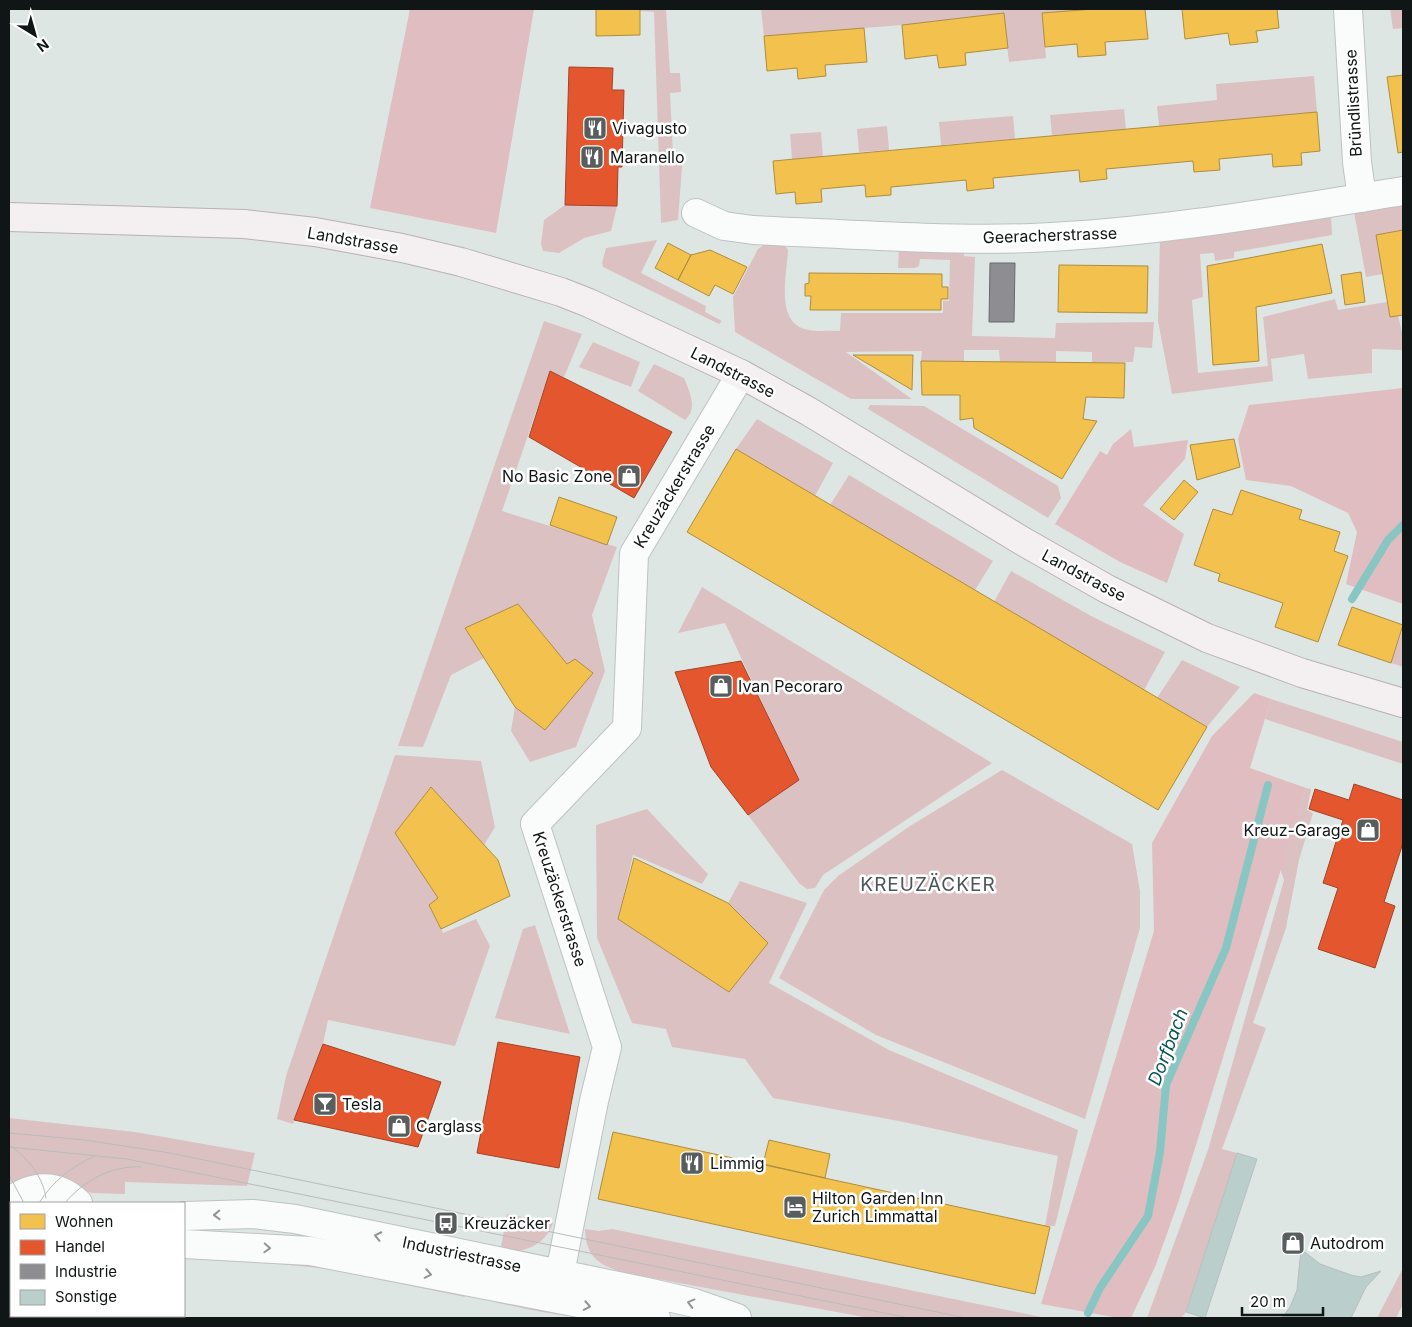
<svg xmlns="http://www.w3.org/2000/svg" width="1412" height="1327" font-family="Inter,sans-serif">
  <rect width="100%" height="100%" fill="#dee6e4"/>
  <path fill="#dcc1c3" d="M640,9H666L670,73H680L681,92L670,93L673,154H683L678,220L661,223L654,12L640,11Z
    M761,9H1094L1042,13L1046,58L1009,62L1003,13L902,25L764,36Z
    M1390,9H1403V28L1393,29Z
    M1314,76L1317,112L1159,126L1157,106L1217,100L1216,84Z
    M1124,109L1126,130L1052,135L1050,115Z
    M1013,116L1015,139L941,145L939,122Z
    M887,126L889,150L859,152L857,129Z
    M821,132L823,157L792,159L790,134Z
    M1403,204V230L1376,235L1383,274L1366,277L1354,212Z
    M565,205L617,206L611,231L584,238L559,253L543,251L541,244L544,220Z
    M1331,214L1332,235L1234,252V258L1215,261L1214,253L1200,254L1203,297L1192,300L1198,373L1268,366L1263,317L1335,299L1338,310L1387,302L1390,317L1398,316L1403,336V350L1372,349V373L1308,379L1304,354L1271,359L1273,381L1172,394L1158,321L1160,239Z
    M657,240L641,273L706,306L705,312L722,321L719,324L603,267L602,263L606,248Z
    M765,244L785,245L788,250C787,275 774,325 809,330C819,332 830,330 840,331L841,313H943V301H949L950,260L920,259L919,266L915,268H898L899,247L964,248V256L975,257L972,336L1055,338L1056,323L1154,322L1152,348L1135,347L1133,362L1092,363V352L1056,351V362H1000L999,350H964V362L921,361L922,351L846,352L912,399H851L735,332L733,297L758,249Z
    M544,321L582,334L564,377L550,371L502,511L617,547L592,615L605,671L576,747L530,762L511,731L515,707L592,673L575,659L567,664L518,604L465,628L484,658L451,675L423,747L398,746Z
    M593,342L640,362L631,387L579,367Z
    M654,364L684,378C690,393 698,408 685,420L638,391Z
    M870,405L924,406L1058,486L1061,498L1048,518L868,409Z
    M757,419L833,463L815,496L736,449Z
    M849,475L993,561L975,590L830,505Z
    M1011,571L1093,617L1165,652L1144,690L994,602Z
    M702,587L992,763L823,875L815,888L807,889L799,883L748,815L798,780L725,623L678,633Z
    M1403,629V667L1391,663Z
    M1182,660L1240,687L1207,727L1157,698Z
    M1271,699L1403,742V764L1265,719Z
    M395,755L481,761L495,827L484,845L431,787L395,833L438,898L429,905L443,933L476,919L490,946L455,1046L328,1020L323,1044L293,1124L277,1119L286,1076Z
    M1002,770L1132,844L1140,891V928L1085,1119L876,1035L779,978L824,890L838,876L910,826Z
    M1306,788L1311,789L1307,810L1313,813L1299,860L1286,928L1253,1023L1266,1028L1222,1149L1237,1153L1186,1312L1181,1318H1147L1208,1150L1284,880L1280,869Z
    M647,809L708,874L702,884L633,855L618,919L729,992L768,943L728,903L740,881L807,903L769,983L889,1050L1078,1130L1055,1226H1045L1058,1156L899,1121L773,1098L745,1059L672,1047L666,1029L632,1023L597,938L596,825Z
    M535,925L570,1034L495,1018L523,929Z
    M9,1118L135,1132L255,1153L247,1186L125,1182V1194L93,1193L21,1181L9,1182Z
    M507,1214L553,1223C545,1246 523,1253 500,1252Z
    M585,1229L599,1231L612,1229L1046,1318H869L625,1273C599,1265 586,1258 585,1229Z
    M259,1258L303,1260L466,1291L465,1297L329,1269L258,1262Z
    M1403,1268V1304L1396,1318H1377Z
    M495,1296L601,1318C564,1318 530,1310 494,1302Z"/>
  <path fill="#e0bdc0" d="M410,9H534L496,233L370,208Z
    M1403,388V604L1346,584L1357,532L1348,513L1291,486L1246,480L1238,439L1249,405Z
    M1131,429L1134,447L1188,440L1185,459L1143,505L1184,534L1167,583L1120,562L1055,524L1100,451L1107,455L1113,444Z
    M1254,693L1271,699L1250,768L1306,788L1179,1200L1155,1267L1131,1318H1119L1041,1304L1154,931L1152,843L1212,736Z"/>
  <path fill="#f2c14e" stroke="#ae8d3d" d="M596,9H640V35L596,36Z
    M1094,9H1145L1148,39L1105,42L1106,55L1078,57L1077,44L1045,47L1042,13Z
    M1182,9H1277L1279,28L1256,31L1258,42L1230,45L1228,33L1185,39Z
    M1004,13L1008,48L965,53L966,65L939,68L937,55L905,59L902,25Z
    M864,28L867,62L825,65L826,76L798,79L797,68L767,71L764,36Z
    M1403,75V152L1398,153L1387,77Z
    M1317,112L1320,151L1301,153L1302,165L1273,167L1272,154L1219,159L1220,170L1194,172L1193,161L1106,169L1107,179L1080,182L1079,170L993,178L994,188L982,189L967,191L966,180L891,187V195L866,197L865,185L821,189L822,202L796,204L795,192L776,194L773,161Z
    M1403,230V315L1390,317L1376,235Z
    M668,243L691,255L678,280L655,268Z
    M1322,244L1332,293L1256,307L1259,361L1213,365L1207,266Z
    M710,250L747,267L733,294L715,285L709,296L678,280L691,255Z
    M1059,265L1148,266L1147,313L1058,312Z
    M1361,272L1365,302L1345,305L1341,275Z
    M809,273L942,274V287H948V299H941V310H810L811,296H805V284L809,283Z
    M853,355H913L912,390Z
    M921,361L1125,363L1124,398L1086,397L1083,419L1097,421L1062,479L974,428L973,418L960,420V395H922Z
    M1234,439L1240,467L1197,480L1190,445Z
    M736,449L1207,727L1158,810L687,532Z
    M1184,480L1198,492L1174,520L1160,509Z
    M1241,490L1302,510L1299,519L1340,532L1334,551L1348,556L1318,642L1275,627L1283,603L1218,581L1220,574L1194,565L1213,509L1232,515Z
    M559,497L617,517L607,545L550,525Z
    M518,604L567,664L575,659L593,673L545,730L515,707L465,628Z
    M1352,607L1403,625L1391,663L1338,645Z
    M431,787L498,860L510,896L441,929L429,905L438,898L395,833Z
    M634,858L728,903L768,943L729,992L618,919Z
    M613,1132L1050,1227L1035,1294L598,1199Z
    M769,1140L830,1154L825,1178L763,1164Z"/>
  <path fill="#e4572e" stroke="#a44326" d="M569,67L613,68L612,90H624L622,167H618L617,206L565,205Z
    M550,371L672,432L634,498L529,437Z
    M741,661L799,780L748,815L711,767L675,672Z
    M1354,784L1403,800V843L1384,902L1395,906L1375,968L1318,949L1338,888L1323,883L1343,820L1309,809L1315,789L1349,800Z
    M498,1042L580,1057L559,1168L477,1153Z
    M323,1044L441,1082L418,1147L294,1120Z"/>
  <path fill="#8d8d92" stroke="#68696c" d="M990,263H1015L1014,322H989Z"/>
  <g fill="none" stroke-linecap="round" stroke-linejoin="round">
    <path stroke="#87c6c2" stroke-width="8" d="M1352,599L1388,540L1403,525
      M1088,1313L1100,1288L1148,1216L1160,1152L1166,1085L1226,948L1268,785"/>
  </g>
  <path fill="#bacecc" stroke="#b8bebd" d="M1237,1153L1257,1159L1205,1318L1186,1312Z
    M1301,1249L1320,1264L1351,1275L1361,1277L1381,1271L1366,1287L1351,1318H1282L1290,1307L1297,1290Z"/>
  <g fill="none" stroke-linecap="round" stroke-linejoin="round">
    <g stroke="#bdc3c2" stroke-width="30">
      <path id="minor" d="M1348,9L1357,162L1362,198
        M696,213L724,226L753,230C846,234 940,241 1032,238C1157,233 1280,211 1403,191
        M9,1202C32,1185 56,1182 78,1203
        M184,1216L253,1214L295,1219L647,1292L694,1303L737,1318
        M184,1244L310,1251L656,1318
        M9,1269L11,1271
        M560,1273L594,1101L607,1047L535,824L627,728L634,554L741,374
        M53,1316L54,1318"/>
    </g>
    <g stroke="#b8b1b1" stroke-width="30">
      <path id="primary" d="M9,217L244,224L315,232L402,248L461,262L561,292L589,303L741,374L808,411L1024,542L1107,589L1207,638L1302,673L1403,703"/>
    </g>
    <use href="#minor" stroke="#fafbfb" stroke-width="28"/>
    <use href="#primary" stroke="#f4eff0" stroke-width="28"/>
    <path stroke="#b9bcbb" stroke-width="1" d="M9,1133L85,1140L170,1153L966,1318
      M11,1146C28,1158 43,1177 46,1198
      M9,1147L127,1159L909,1318
      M9,1175L24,1203
      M39,1203C53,1181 72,1166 95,1156
      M65,1203C83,1181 112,1165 141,1167
      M10,1318L11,1312
      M27,1318L28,1316"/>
  </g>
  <defs><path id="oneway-chevron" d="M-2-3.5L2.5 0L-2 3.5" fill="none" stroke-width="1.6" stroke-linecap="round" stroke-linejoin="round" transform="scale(1.25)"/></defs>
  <g stroke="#919494">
    <use href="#oneway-chevron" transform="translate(217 1215) rotate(178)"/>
    <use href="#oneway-chevron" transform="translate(378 1236) rotate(-168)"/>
    <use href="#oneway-chevron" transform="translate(267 1248) rotate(3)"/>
    <use href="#oneway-chevron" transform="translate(428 1274) rotate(11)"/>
    <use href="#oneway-chevron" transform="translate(691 1303) rotate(-165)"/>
    <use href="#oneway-chevron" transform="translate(587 1306) rotate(11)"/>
  </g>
  <defs>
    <g id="restaurant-square" transform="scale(1.25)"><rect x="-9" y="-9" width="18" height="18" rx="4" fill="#585e5d" stroke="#fff"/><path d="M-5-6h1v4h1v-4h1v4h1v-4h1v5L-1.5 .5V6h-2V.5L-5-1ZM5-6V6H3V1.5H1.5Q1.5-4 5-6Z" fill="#fff"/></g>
    <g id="shop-square" transform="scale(1.25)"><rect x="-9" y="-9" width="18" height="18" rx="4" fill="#585e5d" stroke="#fff"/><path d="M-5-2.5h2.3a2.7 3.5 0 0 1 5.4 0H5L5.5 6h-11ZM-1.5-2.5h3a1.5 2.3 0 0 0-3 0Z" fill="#fff"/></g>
    <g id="bar-square" transform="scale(1.25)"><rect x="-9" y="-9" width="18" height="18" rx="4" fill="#585e5d" stroke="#fff"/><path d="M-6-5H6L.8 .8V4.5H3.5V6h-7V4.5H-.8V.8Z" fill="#fff"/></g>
    <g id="hotel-square" transform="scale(1.25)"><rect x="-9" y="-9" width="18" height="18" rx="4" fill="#585e5d" stroke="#fff"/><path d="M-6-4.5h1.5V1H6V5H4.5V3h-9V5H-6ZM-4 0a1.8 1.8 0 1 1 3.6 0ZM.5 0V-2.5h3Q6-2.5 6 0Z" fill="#fff"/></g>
    <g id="bus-square" transform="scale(1.25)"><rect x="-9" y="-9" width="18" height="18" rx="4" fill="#585e5d" stroke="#fff"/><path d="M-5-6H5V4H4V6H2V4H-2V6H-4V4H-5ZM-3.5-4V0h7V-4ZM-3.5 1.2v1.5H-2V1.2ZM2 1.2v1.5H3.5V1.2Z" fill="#fff"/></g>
  </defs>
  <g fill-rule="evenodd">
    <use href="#restaurant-square" x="595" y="128"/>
    <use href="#restaurant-square" x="592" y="157"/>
    <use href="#shop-square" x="629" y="476"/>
    <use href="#shop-square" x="721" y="686"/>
    <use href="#shop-square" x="1368" y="830"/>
    <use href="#bar-square" x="325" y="1104"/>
    <use href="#shop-square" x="399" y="1126"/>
    <use href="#restaurant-square" x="692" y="1163"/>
    <use href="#hotel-square" x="795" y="1207"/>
    <use href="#bus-square" x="446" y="1223"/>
    <use href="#shop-square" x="1293" y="1243"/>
  </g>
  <g text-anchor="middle" stroke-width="5" stroke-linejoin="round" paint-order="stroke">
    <g font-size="16" fill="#101515" stroke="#fff">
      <text transform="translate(1353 103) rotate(-93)" y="6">Bründlistrasse</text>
      <text transform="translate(1050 235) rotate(-2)" y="6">Geeracherstrasse</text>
      <text transform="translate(353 240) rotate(10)" y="6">Landstrasse</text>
      <text transform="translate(733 372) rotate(27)" y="6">Landstrasse</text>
      <text transform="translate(674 486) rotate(-59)" y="6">Kreuzäckerstrasse</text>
      <text transform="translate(1084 575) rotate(28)" y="6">Landstrasse</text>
      <text transform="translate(560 899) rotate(72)" y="6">Kreuzäckerstrasse</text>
      <text transform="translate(462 1254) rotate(12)" y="6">Industriestrasse</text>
    </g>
    <g font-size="16" fill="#101515" stroke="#fff" text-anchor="start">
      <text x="612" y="134">Vivagusto</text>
      <text x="610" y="163">Maranello</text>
      <text x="612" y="482" text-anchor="end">No Basic Zone</text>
      <text x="738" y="692">Ivan Pecoraro</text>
      <text x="1350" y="836" text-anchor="end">Kreuz-Garage</text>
      <text x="342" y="1110">Tesla</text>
      <text x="416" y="1132">Carglass</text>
      <text x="710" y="1169">Limmig</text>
      <text x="812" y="1204">Hilton Garden Inn<tspan x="812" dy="18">Zurich Limmattal</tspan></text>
      <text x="464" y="1229">Kreuzäcker</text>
      <text x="1310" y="1249">Autodrom</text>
    </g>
    <g font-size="18" font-style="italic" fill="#055551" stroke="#fff">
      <text transform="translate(1168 1047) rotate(-69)" y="6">Dorfbach</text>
    </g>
    <g font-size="19" letter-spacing="1" fill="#4a5756" stroke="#fff">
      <text x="928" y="891">KREUZÄCKER</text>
    </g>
  </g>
  <rect width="1412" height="1327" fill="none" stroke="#101515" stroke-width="20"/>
  <rect x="10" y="1202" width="175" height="115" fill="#ffffff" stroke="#9fa1a1"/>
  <rect x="20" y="1214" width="25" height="15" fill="#f2c14e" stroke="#9fa1a1"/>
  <text x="55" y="1227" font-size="15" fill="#101515">Wohnen</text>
  <rect x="20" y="1240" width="25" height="15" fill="#e4572e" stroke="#9fa1a1"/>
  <text x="55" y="1252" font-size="15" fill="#101515">Handel</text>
  <rect x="20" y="1264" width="25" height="15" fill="#8d8d92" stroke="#9fa1a1"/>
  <text x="55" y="1277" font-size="15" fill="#101515">Industrie</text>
  <rect x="20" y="1290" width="25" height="15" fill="#bacecc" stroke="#9fa1a1"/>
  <text x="55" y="1302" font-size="15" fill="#101515">Sonstige</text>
  <g transform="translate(35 35) rotate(143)" stroke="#ffffff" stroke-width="4" paint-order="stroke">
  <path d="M0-4L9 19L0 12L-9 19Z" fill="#101515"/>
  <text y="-8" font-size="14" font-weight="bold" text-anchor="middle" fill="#101515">N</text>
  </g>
  <path d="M1242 1307v8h81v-8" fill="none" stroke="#101515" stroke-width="2.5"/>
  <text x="1250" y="1307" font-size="15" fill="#101515" stroke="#ffffff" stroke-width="4" paint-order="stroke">20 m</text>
</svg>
